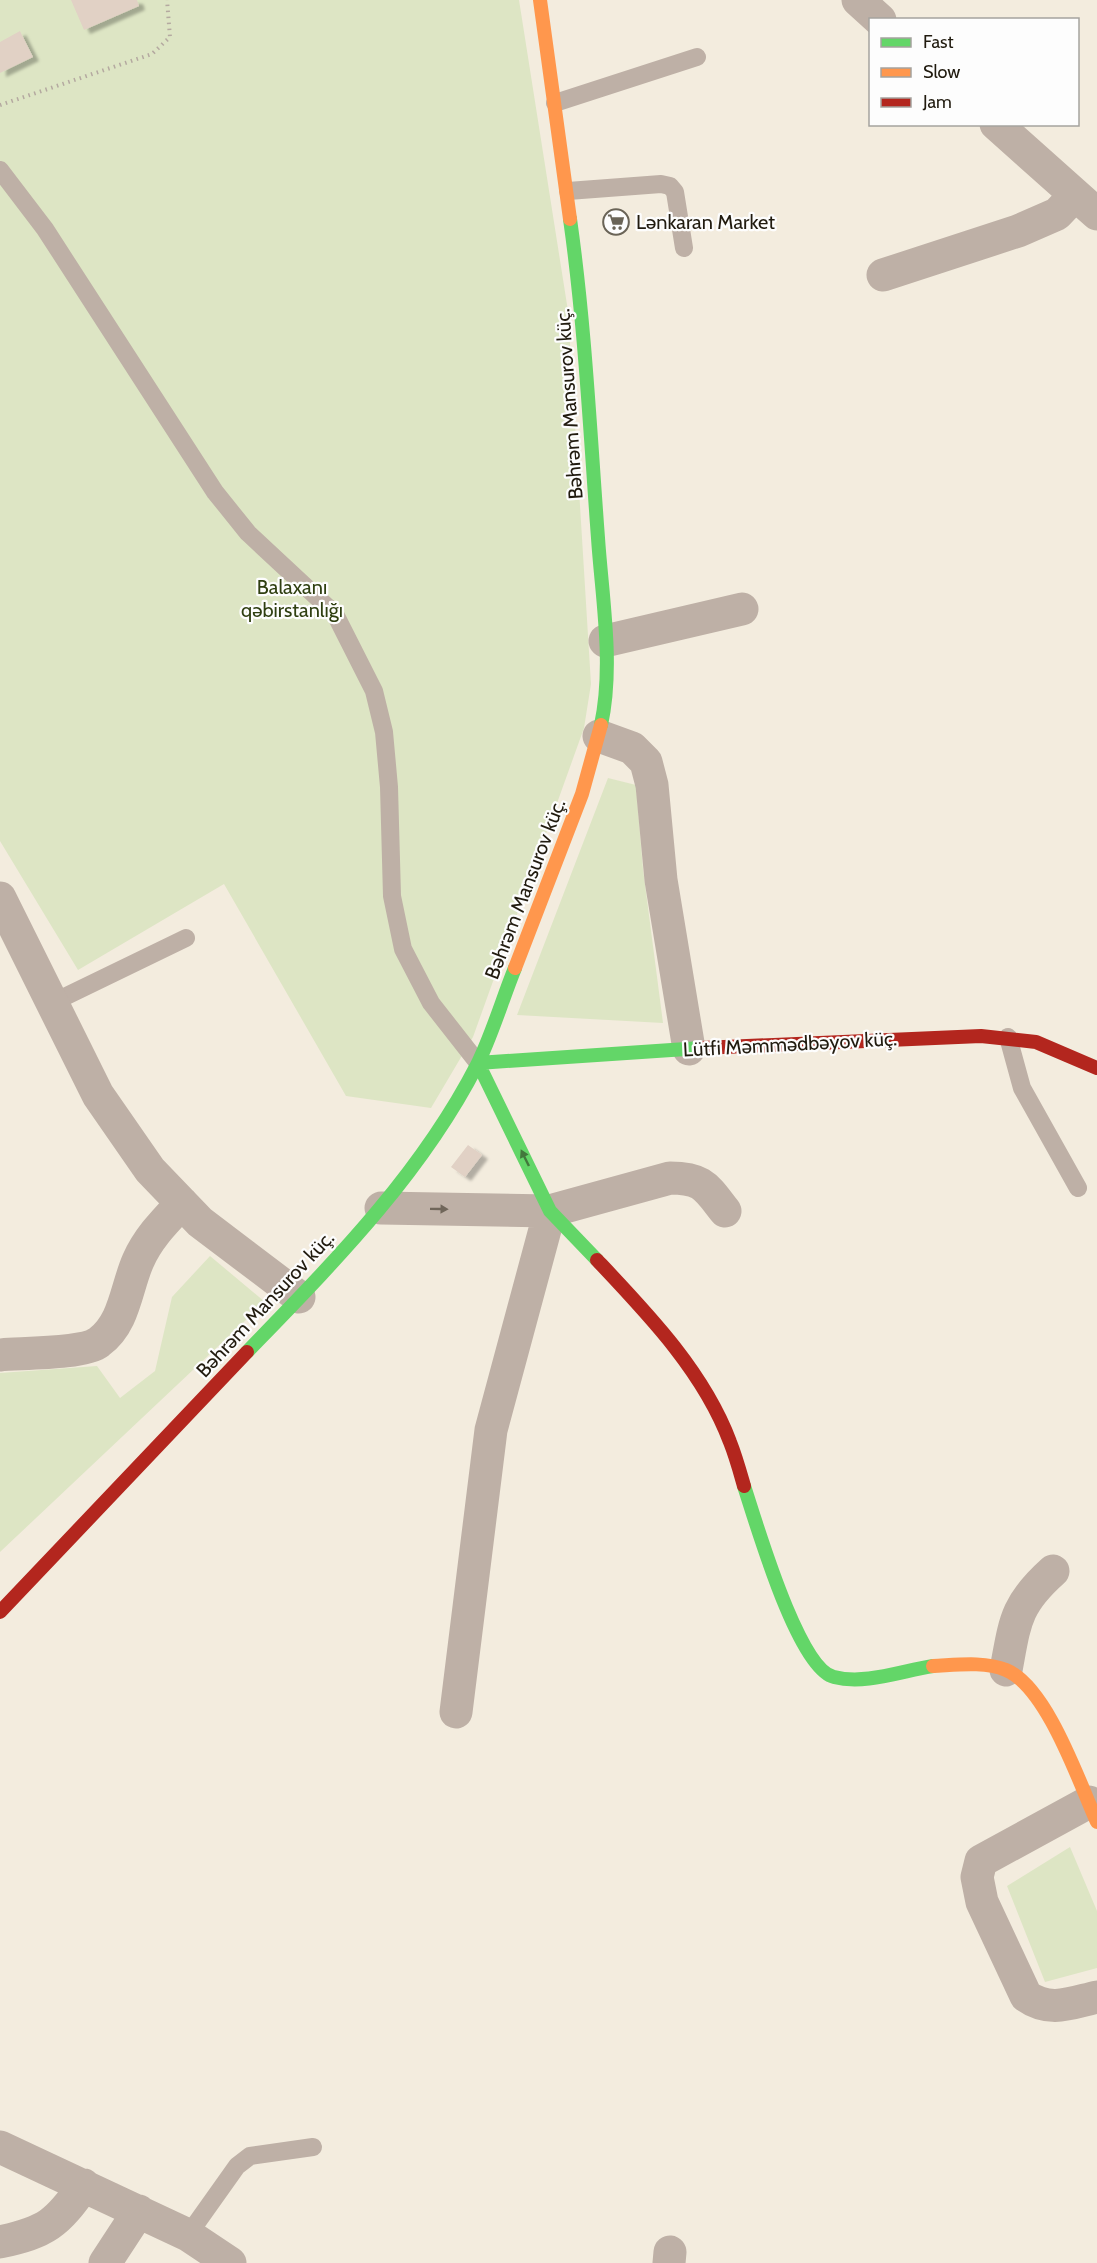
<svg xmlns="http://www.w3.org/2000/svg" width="1097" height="2263" font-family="Cabin,sans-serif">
  <defs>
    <filter id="shadow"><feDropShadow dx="6" dy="4" stdDeviation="1.5" flood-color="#0004"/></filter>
  </defs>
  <rect width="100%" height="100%" fill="#f3ecde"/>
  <path fill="#dde5c4" d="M0,0H519L568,311L591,684L584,728L473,1037L431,1108L346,1096L224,884L78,970L0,841Z
    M608,778L636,785L643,869L663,1023L517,1015Z
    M210,1256L265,1302L0,1552V1373L97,1366L120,1398L155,1371L172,1297Z
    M1070,1847L1097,1911V1968L1045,1982L1007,1886Z"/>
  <path fill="#e1d1c5" filter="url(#shadow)" d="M71,0H137L139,6L84,30Z
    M20,31L33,57L0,73V42Z
    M468,1145L482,1155L465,1177L451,1167Z"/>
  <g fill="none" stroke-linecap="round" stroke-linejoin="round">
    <path stroke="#b4a9a0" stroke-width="4" stroke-dasharray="1.5 4.5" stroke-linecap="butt" d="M0,105L152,54L170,37L167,0"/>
    <path stroke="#beb0a6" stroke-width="18" d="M555,103L697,57
      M0,170L45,229L215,492L248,533L335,614L374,691L384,732L389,787L392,896L403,949L431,1003L478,1063
      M568,191L661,184L670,186L675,192L684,248
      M54,1002L186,938
      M1008,1037L1022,1088L1078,1188
      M188,2235L237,2166L250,2156L313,2147"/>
    <path stroke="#beb0a6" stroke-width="33" d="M858,0L880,20
      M996,124L1097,214
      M883,275L1018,231L1057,214L1075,195
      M605,641L742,609
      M599,736L632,748L646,762L652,785L661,880L689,1049
      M0,898L98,1095L150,1170L200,1222L299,1297
      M381,1208L550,1211L670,1178C703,1178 706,1187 725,1211
      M0,1355C21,1353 84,1354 99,1342C125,1323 126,1288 138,1261C148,1238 165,1221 182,1203
      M1006,1670C1015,1622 1015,1605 1053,1571
      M456,1712L491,1430L550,1211
      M1089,1802L981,1861L977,1877L982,1902L1026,1996C1050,2013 1071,2003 1097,1997
      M0,2147L188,2235L230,2263
      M0,2242C46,2232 57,2224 84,2185
      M105,2263L139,2211
      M669,2263L670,2252"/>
    <path stroke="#63d668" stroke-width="14" d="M570,219C585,325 590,431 598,538C602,598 614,665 601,725
      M597,1260L550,1211L478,1063L701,1048
      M247,1352C332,1264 420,1176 477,1065C492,1035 502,1000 515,968
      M744,1486C756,1522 798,1669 834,1677C865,1685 901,1671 933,1666"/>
    <path stroke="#ff974d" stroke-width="14" d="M540,0L570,219
      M515,968L582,794L601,725
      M933,1666C956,1665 984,1661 1006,1670C1047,1687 1079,1782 1097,1822"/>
    <path stroke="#b3261e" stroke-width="14" d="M701,1048L981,1036L1036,1042L1097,1068
      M597,1260C648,1314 704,1372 730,1442C736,1457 740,1472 744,1486
      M0,1612L247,1352"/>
  </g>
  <defs><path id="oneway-solid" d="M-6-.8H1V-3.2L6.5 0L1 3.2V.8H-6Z" transform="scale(1.5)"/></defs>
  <use fill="#42783c" href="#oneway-solid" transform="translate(525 1158) rotate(-116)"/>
  <use fill="#70665a" href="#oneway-solid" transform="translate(439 1209) rotate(1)"/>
  <defs>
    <g id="supermarket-ring" transform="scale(1.35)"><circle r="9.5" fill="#fdfdfd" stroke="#6a6457" stroke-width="1.5"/><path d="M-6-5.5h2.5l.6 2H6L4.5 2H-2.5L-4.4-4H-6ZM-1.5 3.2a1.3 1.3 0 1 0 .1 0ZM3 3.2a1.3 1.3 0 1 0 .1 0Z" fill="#6a6457"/></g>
  </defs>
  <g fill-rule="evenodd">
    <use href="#supermarket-ring" x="616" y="222"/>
  </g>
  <g text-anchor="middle" stroke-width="4.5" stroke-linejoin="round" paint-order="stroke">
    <g font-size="20" fill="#211b0f" stroke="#fdfdfd" text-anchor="start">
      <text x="636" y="229">Lənkaran Market</text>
    </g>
    <g font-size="20" fill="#211b0f" stroke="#fdfdfd">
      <text transform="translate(569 404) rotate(-94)" y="7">Bəhrəm Mansurov küç.</text>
      <text transform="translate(525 889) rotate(-69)" y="7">Bəhrəm Mansurov küç.</text>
      <text transform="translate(790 1044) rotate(-3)" y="7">Lütfi Məmmədbəyov küç.</text>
      <text transform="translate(265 1304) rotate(-47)" y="7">Bəhrəm Mansurov küç.</text>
    </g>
    <g font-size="20" fill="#2f3f11" stroke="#fdfdfd">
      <text x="292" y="594">Balaxanı<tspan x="292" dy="23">qəbirstanlığı</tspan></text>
    </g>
  </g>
  <rect x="869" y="18" width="210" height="108" fill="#fdfdfd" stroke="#a5a39e" stroke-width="1.5"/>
  <rect x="881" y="38" width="30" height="9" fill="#63d668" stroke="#a5a39e" stroke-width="1.5"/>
  <text x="923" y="48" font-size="18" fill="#211b0f">Fast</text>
  <rect x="881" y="68" width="30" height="9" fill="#ff974d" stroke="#a5a39e" stroke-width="1.5"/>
  <text x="923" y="78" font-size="18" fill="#211b0f">Slow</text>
  <rect x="881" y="98" width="30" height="9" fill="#b3261e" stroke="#a5a39e" stroke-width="1.5"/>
  <text x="923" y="108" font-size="18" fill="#211b0f">Jam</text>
</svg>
